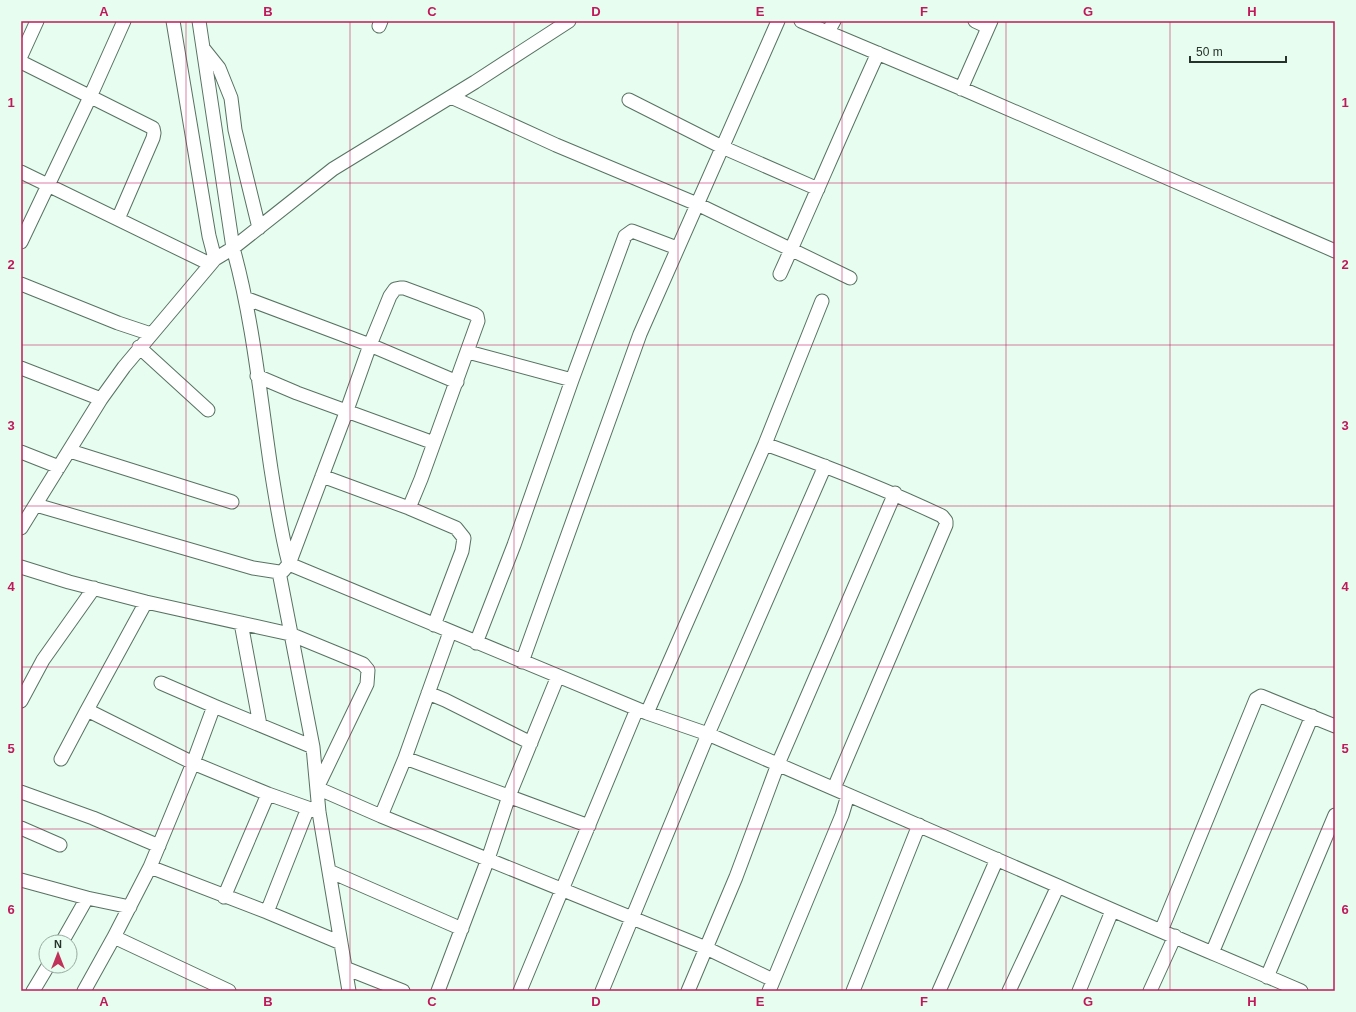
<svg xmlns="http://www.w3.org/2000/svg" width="1356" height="1012" font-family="Arial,sans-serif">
  <rect width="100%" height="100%" fill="#e6fdef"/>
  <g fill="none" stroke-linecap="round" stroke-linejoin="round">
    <g stroke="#587262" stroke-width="15">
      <path id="street" d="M173,21L209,236L215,259
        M199,21L233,248C253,320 260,395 271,469C276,501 281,533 289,564
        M801,21L965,90L1335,251
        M975,21L988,27
        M379,26L381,21
        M828,32L834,21
        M203,48L219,68L231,98L235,130L259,228
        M21,56L37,21
        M21,62L153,128L154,133L153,138L118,219
        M961,89L991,21
        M451,97L556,145L697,204L850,278
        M629,100L722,147L818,189
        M21,172L210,264
        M21,242L90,97L124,21
        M780,274C813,201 844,127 878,53
        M21,284L118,323L151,334
        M245,298L370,345L457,382
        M139,347L208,410
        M468,352L572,380
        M21,368L101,399
        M257,376L297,393L434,443
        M765,444L822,301
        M70,451L232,502
        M21,452L59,467
        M322,476L409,508
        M36,505L253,568L279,572L283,571L289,564L347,410L370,345L390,296L395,289L400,288H404L474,314L477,316L478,321L421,479L409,508L456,528L464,538L462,551L434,625
        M21,528L101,399L124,367L215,259L233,248L333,169L475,82L569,21
        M289,564L647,713L708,734L1058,886C1138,922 1220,956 1301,991
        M21,567L69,582L146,602L290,634L363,664L368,670L367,684L317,788L381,816L706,948L773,980
        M279,572L313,747L319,812L349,991
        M146,602L87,710L193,763L268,794L319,812
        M241,623L260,725
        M476,643L514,545L572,380L625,236L632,231L677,248
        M522,662L640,334L778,21
        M161,683L214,706
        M428,693L445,700L531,743
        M21,701L43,660L94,588
        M647,713L765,444C826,466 883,488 942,516L946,521V525L834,788
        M313,747L214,706L193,763L150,867L267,912L341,943
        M405,758L589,826
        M61,759L87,710
        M21,792L93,818L159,846
        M381,816L405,758L450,632
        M21,828L60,845
        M150,867L114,937L229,991
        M329,871L462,929
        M21,880L87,898L62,942
        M224,897L268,794
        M87,898L130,907
        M267,912L308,808
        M1161,931L1256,699L1261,696L1335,726
        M1212,953L1312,716
        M345,968L403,991
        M1267,977L1335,815
        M33,991L48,966
        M84,991L114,937
        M438,991L488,859L509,796L558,676
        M520,991L637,709
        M602,991L708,734L825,466
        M688,991L736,877L778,764L895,493
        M769,991L842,815L848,795
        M853,991L919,825
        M939,991L997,859
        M1009,991L1058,886
        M1079,991L1112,911
        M1150,991L1175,936"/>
    </g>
    <use href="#street" stroke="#fff" stroke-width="13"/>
  </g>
  <path fill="none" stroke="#c2185b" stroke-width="1" stroke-opacity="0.55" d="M186,21V991M350,21V991M514,21V991M678,21V991M842,21V991M1006,21V991M1170,21V991M21,183H1335M21,345H1335M21,506H1335M21,667H1335M21,829H1335"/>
  <rect width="1356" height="1012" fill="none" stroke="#e6fdef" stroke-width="44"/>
  <g transform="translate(58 954)"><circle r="19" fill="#e6fdef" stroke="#99aca1"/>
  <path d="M0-3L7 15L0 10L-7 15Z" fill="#c1325b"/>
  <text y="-6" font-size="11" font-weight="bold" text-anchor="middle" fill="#26322b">N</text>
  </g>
  <path d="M1190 56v6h96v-6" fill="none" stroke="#26322b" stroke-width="2"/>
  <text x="1196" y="56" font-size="12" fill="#26322b" stroke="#e6fdef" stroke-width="3" paint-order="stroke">50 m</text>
  <rect x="22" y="22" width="1312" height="968" fill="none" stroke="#c2185b" stroke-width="1.5"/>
  <g font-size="13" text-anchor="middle" font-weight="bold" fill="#c2185b">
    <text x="104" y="16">A</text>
    <text x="268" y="16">B</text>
    <text x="432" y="16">C</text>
    <text x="596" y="16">D</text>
    <text x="760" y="16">E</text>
    <text x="924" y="16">F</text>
    <text x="1088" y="16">G</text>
    <text x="1252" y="16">H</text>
    <text x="11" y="107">1</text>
    <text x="1345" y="107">1</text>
    <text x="11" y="269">2</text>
    <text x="1345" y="269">2</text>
    <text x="11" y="430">3</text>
    <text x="1345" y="430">3</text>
    <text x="11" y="591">4</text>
    <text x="1345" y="591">4</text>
    <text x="11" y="753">5</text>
    <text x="1345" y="753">5</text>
    <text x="11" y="914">6</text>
    <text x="1345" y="914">6</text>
    <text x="104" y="1006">A</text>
    <text x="268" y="1006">B</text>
    <text x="432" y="1006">C</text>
    <text x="596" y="1006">D</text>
    <text x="760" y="1006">E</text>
    <text x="924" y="1006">F</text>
    <text x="1088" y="1006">G</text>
    <text x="1252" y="1006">H</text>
  </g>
</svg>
